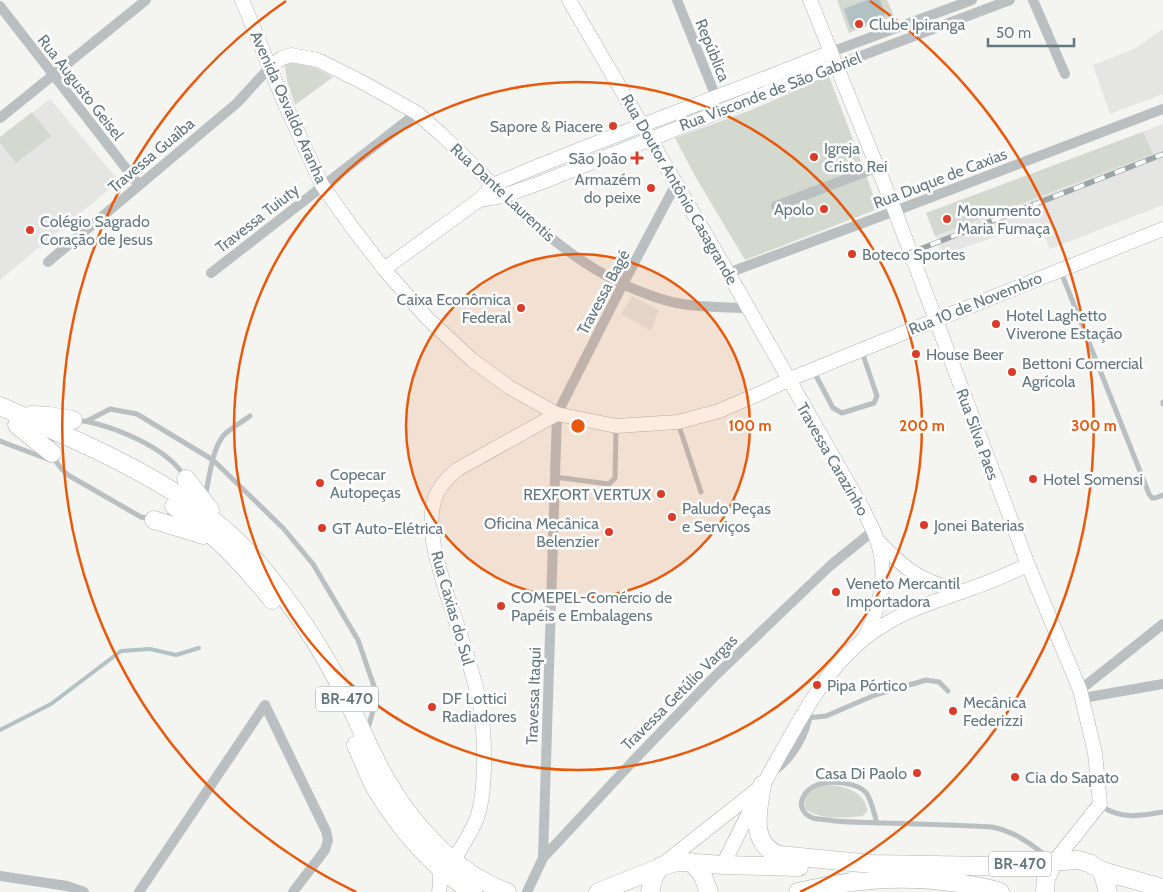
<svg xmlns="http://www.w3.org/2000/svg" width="1163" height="892" font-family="Cabin,sans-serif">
  <rect width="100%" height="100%" fill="#f4f4f0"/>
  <path fill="#e5e5e4" d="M1163,29V94L1110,114L1093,65L1134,49Z
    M50,99L119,181L0,280V137Z
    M1163,124V205L1050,249L1038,222L943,255L926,213Z
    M632,296L659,310L651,331L621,314Z"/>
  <path fill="#d4d9d0" d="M837,0H887L894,16L849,33Z
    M284,60L310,65L333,77L295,105L287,81Z
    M829,76L864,169L878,209L745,260L695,176L675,138L751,110Z
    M32,112L51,136L16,163L0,143V137Z
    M1143,132L1153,154L935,236L926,213Z
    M823,785C836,785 853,787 862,798C865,801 866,807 868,810L863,816C844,818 821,820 805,809L804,798L813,788Z"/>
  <path fill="#b2c2c4" d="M867,0H880L885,16L851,29L844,9Z"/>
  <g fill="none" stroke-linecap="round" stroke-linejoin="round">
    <path stroke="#b2c2c4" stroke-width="4" d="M0,730L51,704L121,651L150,649L176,655L199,648"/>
    <g stroke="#afb6b9" stroke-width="15">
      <path id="secondary" d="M242,0L285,104L322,185L351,226L384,269L427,318L472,360L509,387L557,414L616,426L678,422L719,411L763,392L788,380L861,350L1163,229
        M569,0L738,290L864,511C868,521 874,530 877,540C889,576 880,607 864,639
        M810,0L895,211L1028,565L1080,690L1095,753L1100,804L1054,862
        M270,67L282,58L291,55L318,60L364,83L417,113L442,135L498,190
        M479,200L503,196L540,183L837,65
        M384,269L479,200L493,185C604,137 719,98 831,52
        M878,541C908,572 919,580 961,592
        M453,861C462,847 471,833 477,818C487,788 485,735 480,704C472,667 459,631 447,595C439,566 426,532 434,501C438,487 447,478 458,469L557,414
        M663,864L758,789
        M439,865L440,884L439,892
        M723,865C743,824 763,783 786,744C811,699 838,652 884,625C910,608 946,598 975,587C993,581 1010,573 1028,565"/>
    </g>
    <g stroke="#b0b5b7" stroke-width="19">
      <path id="highway" d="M0,406C91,448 188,484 256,561C290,601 321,647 344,693C359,722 370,753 387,781C413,827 457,874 507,892
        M31,415L49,416L73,420
        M17,425L52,453
        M186,479L210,510
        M174,506C210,529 246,566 272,600
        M154,520L203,535
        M356,745C363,760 369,777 377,791C401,830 434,868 473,892
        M762,785C758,810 749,844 779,855L872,864L990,866L1078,860L1089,863L1102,871L1163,888
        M691,862L702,874L709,892
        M1102,871L1108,892
        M598,892L672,863L681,862L723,865L799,867
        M650,892L654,876L661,866
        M798,892C855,878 913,874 970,885C980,887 990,888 1000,892
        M1045,892L1046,878L1054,862"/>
    </g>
    <path stroke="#bac0c2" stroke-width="5" d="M1061,272L1149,494L1152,498H1155L1163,495
      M813,370L833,408L842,413L874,403L877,396L862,352
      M1163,402V404
      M73,420C105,422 159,444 180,470C205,501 173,524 141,517L68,475C56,465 44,447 56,432C60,427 68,423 73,420Z
      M87,421L110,409L137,414L213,460L283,528L313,564L358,640L376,692V700L367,732
      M678,423L701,492
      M0,441L50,460
      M555,477L609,484L615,478L616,426
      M205,497C209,480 212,448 224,435C231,428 242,422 250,416
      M807,718L826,716L875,695L926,680L939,682L948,691
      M1100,805C1120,820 1140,816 1163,812
      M877,823C874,814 872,802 867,794C859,782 829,780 817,785C806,789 795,803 806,814C812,820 821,819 828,820C847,823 866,822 885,823C921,824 956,825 992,827C1016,832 1029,843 1048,857"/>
    <path stroke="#bac0c2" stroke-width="10" d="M677,0L718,102
      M1033,0L1065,74
      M0,6L139,185
      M831,52L972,0
      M837,65L1010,0
      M0,118L146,0
      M503,196C551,240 595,278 658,298C687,308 719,307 749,308
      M776,206L878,167
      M48,262L237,103L270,67
      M211,273L417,113
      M728,273L895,211L1163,109
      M1080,690L1163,624
      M1083,698L1163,684
      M773,771C791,759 806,734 808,712
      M543,858L557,414L623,284L676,184
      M0,876L67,886L84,892
      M139,892L265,705L326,831L328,840L325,850L293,892
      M527,892L543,858L634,760L713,678L789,605L831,565L873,531"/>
    <use href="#secondary" stroke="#fff" stroke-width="14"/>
    <use href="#highway" stroke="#fff" stroke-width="18"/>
    <g stroke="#9ca5a8" stroke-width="5.5">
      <path id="rail" d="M910,253L1163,154"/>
    </g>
    <use href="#rail" stroke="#fff" stroke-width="4" stroke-dasharray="11" stroke-linecap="butt"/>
  </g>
  <circle cx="578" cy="426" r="172" fill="#e8590c" fill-opacity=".12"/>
  <g fill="none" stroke="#e8590c" stroke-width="2.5">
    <circle cx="578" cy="426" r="172"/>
    <circle cx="578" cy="426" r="344"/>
    <path d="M356 892A516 516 0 0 1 286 1M870 1A516 516 0 0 1 800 892"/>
  </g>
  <g fill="#db3b29" stroke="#fff" stroke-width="2">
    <circle cx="859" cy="24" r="5"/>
    <circle cx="613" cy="126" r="5"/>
    <circle cx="814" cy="157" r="5"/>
    <path d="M634.5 150.5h5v5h5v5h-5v5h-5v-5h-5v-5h5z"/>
    <circle cx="651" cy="188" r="5"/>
    <circle cx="824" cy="209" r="5"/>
    <circle cx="947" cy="219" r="5"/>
    <circle cx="30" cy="230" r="5"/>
    <circle cx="852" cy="254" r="5"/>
    <circle cx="521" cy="308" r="5"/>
    <circle cx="996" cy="324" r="5"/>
    <circle cx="916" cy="354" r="5"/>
    <circle cx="1012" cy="372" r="5"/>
    <circle cx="1033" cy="479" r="5"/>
    <circle cx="320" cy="483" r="5"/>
    <circle cx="661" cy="494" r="5"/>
    <circle cx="672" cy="517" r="5"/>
    <circle cx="924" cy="525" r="5"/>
    <circle cx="322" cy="528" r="5"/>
    <circle cx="609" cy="532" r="5"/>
    <circle cx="836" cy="592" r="5"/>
    <circle cx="501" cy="606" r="5"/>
    <circle cx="817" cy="685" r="5"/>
    <circle cx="432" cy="707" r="5"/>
    <circle cx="953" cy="711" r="5"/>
    <circle cx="917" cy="773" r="5"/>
    <circle cx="1015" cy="777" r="5"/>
  </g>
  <g text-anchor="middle" stroke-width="5" stroke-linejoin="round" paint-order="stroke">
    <g fill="#fff" stroke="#92a0a6" stroke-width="1">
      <rect x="316" y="686.5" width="62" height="25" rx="4"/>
      <rect x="989" y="851.5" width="62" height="25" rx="4"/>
    </g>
    <g font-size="15" font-weight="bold" fill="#647880">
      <text x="347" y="704">BR-470</text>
      <text x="1020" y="869">BR-470</text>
    </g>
    <g font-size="16" fill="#647880" stroke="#fff" text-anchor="start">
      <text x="869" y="30">Clube Ipiranga</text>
      <text x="603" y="132" text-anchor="end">Sapore &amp; Piacere</text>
      <text x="824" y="154">Igreja<tspan x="824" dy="18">Cristo Rei</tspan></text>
      <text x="627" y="164" text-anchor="end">São João</text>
      <text x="641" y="185" text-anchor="end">Armazém<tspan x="641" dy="18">do peixe</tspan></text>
      <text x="814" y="215" text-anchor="end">Apolo</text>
      <text x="957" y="216">Monumento<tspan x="957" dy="18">Maria Fumaça</tspan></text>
      <text x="40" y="227">Colégio Sagrado<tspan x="40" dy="18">Coração de Jesus</tspan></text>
      <text x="862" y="260">Boteco Sportes</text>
      <text x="511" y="305" text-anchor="end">Caixa Econômica<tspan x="511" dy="18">Federal</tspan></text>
      <text x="1006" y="321">Hotel Laghetto<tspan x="1006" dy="18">Viverone Estação</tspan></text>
      <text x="926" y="360">House Beer</text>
      <text x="1022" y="369">Bettoni Comercial<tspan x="1022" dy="18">Agrícola</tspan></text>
      <text x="330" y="480">Copecar<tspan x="330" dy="18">Autopeças</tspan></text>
      <text x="1043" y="485">Hotel Somensi</text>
      <text x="651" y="500" text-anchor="end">REXFORT VERTUX</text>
      <text x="682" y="514">Paludo Peças<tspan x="682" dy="18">e Serviços</tspan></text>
      <text x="599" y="529" text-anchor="end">Oficina Mecânica<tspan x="599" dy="18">Belenzier</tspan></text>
      <text x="934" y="531">Jonei Baterias</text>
      <text x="332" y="534">GT Auto-Elétrica</text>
      <text x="846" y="589">Veneto Mercantil<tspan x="846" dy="18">Importadora</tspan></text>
      <text x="511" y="603">COMEPEL-Comércio de<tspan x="511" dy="18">Papéis e Embalagens</tspan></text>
      <text x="827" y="691">Pipa Pórtico</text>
      <text x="442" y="704">DF Lottici<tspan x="442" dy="18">Radiadores</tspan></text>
      <text x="963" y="708">Mecânica<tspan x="963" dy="18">Federizzi</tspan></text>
      <text x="907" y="779" text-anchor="end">Casa Di Paolo</text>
      <text x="1025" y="783">Cia do Sapato</text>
    </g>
    <g font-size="16" fill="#647880" stroke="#fff">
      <text transform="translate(713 50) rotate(68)" y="6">República</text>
      <text transform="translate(81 87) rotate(52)" y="6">Rua Augusto Geisel</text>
      <text transform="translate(770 91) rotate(-21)" y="6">Rua Visconde de São Gabriel</text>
      <text transform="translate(289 107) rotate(66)" y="6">Avenida Osvaldo Aranha</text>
      <text transform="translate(151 155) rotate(-40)" y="6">Travessa Guaíba</text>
      <text transform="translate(940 178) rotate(-21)" y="6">Rua Duque de Caxias</text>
      <text transform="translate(680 189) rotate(60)" y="6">Rua Doutor Antônio Casagrande</text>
      <text transform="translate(503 192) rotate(43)" y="6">Rua Dante Laurentis</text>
      <text transform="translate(257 218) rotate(-38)" y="6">Travessa Tuiuty</text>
      <text transform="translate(603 292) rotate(-62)" y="6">Travessa Bagé</text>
      <text transform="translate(975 303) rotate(-22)" y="6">Rua 10 de Novembro</text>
      <text transform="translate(978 434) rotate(70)" y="6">Rua Silva Paes</text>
      <text transform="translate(833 459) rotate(60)" y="6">Travessa Carazinho</text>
      <text transform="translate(453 608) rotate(74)" y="6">Rua Caxias do Sul</text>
      <text transform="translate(679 692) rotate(-45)" y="6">Travessa Getúlio Vargas</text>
      <text transform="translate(533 696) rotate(-88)" y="6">Travessa Itaqui</text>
    </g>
  </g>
  <circle cx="578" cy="426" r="8" fill="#e8590c" stroke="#fff" stroke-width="2.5"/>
  <g font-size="15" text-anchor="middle" font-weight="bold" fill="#e8590c" stroke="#fff" stroke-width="5" stroke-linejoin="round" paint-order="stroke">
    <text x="750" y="431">100 m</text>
    <text x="922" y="431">200 m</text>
    <text x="1094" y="431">300 m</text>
  </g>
  <path d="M988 38v8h86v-8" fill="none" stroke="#647880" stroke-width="2.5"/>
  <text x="996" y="38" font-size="15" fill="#647880" stroke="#ffffff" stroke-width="4" paint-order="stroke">50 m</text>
</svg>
